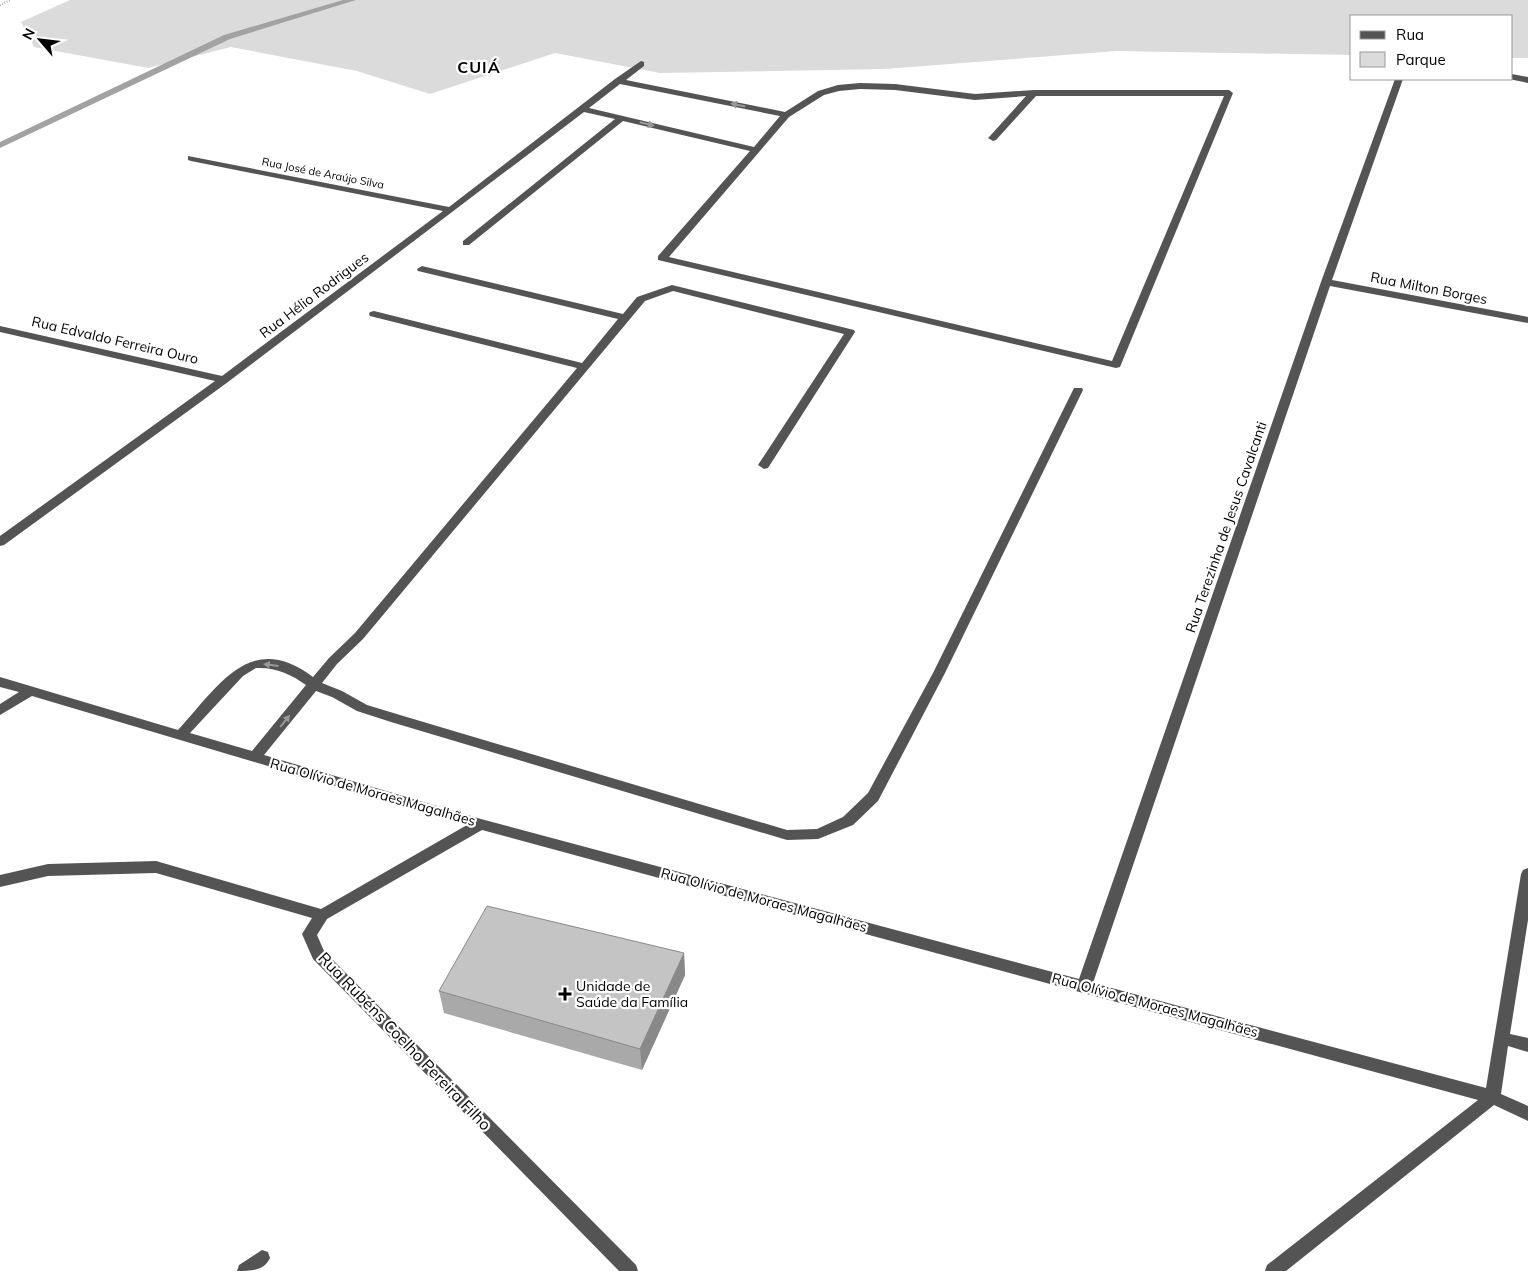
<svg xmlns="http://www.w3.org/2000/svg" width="1528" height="1271" font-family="Mulish,sans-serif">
  <rect width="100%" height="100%" fill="#fff"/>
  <path fill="#dbdbdb" d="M70,0H1528V58H1512V16H1352V55L1116,51L885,69L660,73L555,53L430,94L357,71L231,47L148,68L34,47L21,22Z"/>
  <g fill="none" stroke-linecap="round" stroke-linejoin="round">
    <path fill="#a2a2a2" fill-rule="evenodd" d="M343,0H356L230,39L0,148V142L224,35Z"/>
    <path stroke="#767676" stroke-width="2.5" stroke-dasharray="0.5 2" stroke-linecap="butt" d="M0,5L11,0"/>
    <path fill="#545454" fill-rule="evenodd" d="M641,61L644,62V66L626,80L785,112L818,91L838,85L860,83L895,84L975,94L1034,90H1229L1233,93L1120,367L1116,368L658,260V256L750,151L623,121L469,245H463V241L615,119L584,112L228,382L4,545L0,546V536L215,381L0,332V326L222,376L443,211L191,161L188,160V156L449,207L615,79ZM620,84L780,116L754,147L589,108ZM860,89L895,90L975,100L1026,96L990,136L988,138L993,141L996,140L1036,96H1224L1112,361L669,257L789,117L824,95L839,91Z
      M1512,74L1528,77V83L1509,79H1512Z
      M1395,79H1403L1332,280L1528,317V323L1330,286L1093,983L1486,1088L1521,874L1523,870L1528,868V920L1510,1034L1528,1038V1052L1508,1046L1501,1094L1528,1106V1121L1494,1105L1286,1271H1265L1267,1265L1478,1100L482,830L327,919L317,935L324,951L636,1265L638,1271H619L313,959L302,934L312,918L156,873L48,876L0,887V875L48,864L156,861L321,909L467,825L32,696L0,715V704L19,692L0,687V677L178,730C218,687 250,629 313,677L329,658L355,633L577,368L370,316L369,314L370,312L374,311L582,363L618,319L418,271L417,269L422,266L623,314L637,297L672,285L854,330L855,332L768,468L764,469L758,465L844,334L673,291L645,301L363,639L337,664L322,683L342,691L367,705L400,715L787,830L817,829L843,817L868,793L933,673L1073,390L1074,388H1082L1083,390L945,673L878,801L853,825L818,839L787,840L391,722L357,711L332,697L316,691L264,755L481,819L1079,979L1321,282ZM256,668C275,667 291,674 306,685L252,751L190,733L243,676Z
      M262,1250L268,1252L270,1258C264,1271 251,1271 237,1271L239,1265Z"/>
  </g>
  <path fill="#a9a9a9" d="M684,953L685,975L642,1070L444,1013L439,991Z"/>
  <path fill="#898989" d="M684,953L685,975L642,1070L640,1049Z"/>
  <path fill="#c4c4c4" stroke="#898989" d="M487,906L684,953L640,1049L439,991Z"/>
  <defs><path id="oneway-solid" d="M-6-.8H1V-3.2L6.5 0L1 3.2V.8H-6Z" transform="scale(1.25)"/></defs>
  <g fill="#989898">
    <use href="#oneway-solid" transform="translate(738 105) rotate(-168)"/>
    <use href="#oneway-solid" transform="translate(647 124) rotate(13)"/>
    <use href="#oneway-solid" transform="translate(271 665) rotate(-173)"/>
    <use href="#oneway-solid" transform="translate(285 721) rotate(-51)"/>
  </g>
  <path fill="#000" stroke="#fff" stroke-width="2" d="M562.5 986.5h5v5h5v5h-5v5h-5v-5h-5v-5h5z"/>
  <g text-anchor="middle" stroke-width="4.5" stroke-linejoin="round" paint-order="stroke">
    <g font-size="11" fill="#000" stroke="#fff">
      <text transform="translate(323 173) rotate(11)" y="4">Rua José de Araújo Silva</text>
    </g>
    <g font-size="14" fill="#000" stroke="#fff">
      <text transform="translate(1429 288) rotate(11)" y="5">Rua Milton Borges</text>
      <text transform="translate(314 295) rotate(-37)" y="5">Rua Hélio Rodrigues</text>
      <text transform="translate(115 340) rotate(13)" y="5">Rua Edvaldo Ferreira Ouro</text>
      <text transform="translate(1226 527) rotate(-71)" y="5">Rua Terezinha de Jesus Cavalcanti</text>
      <text transform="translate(373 792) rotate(16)" y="5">Rua Olívio de Moraes Magalhães</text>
      <text transform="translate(764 900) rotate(15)" y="5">Rua Olívio de Moraes Magalhães</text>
      <text transform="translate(1155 1005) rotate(15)" y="5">Rua Olívio de Moraes Magalhães</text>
    </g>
    <g font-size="14" fill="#000" stroke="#fff" text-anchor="start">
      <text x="576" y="991">Unidade de<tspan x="576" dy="16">Saúde da Família</tspan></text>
    </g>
    <g font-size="16" font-weight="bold" letter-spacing="1" fill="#000" stroke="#fff">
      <text x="479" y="73">CUIÁ</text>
    </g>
    <g font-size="16" fill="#000" stroke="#fff">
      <text transform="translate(405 1041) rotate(46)" y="6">Rua Rubéns Coelho Pereira Filho</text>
    </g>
  </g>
  <rect x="1350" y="15" width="162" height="65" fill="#ffffff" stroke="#999999"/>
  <rect x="1360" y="31" width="25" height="8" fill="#545454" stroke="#999999"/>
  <text x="1396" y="40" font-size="15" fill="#000000">Rua</text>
  <rect x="1360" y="52" width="25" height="15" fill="#dbdbdb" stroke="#999999"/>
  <text x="1396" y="65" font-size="15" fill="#000000">Parque</text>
  <g transform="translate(40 40) rotate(298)" stroke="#ffffff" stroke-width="4" paint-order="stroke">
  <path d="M0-4L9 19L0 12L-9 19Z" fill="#000000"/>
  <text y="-8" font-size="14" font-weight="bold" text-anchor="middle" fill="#000000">N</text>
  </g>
</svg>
